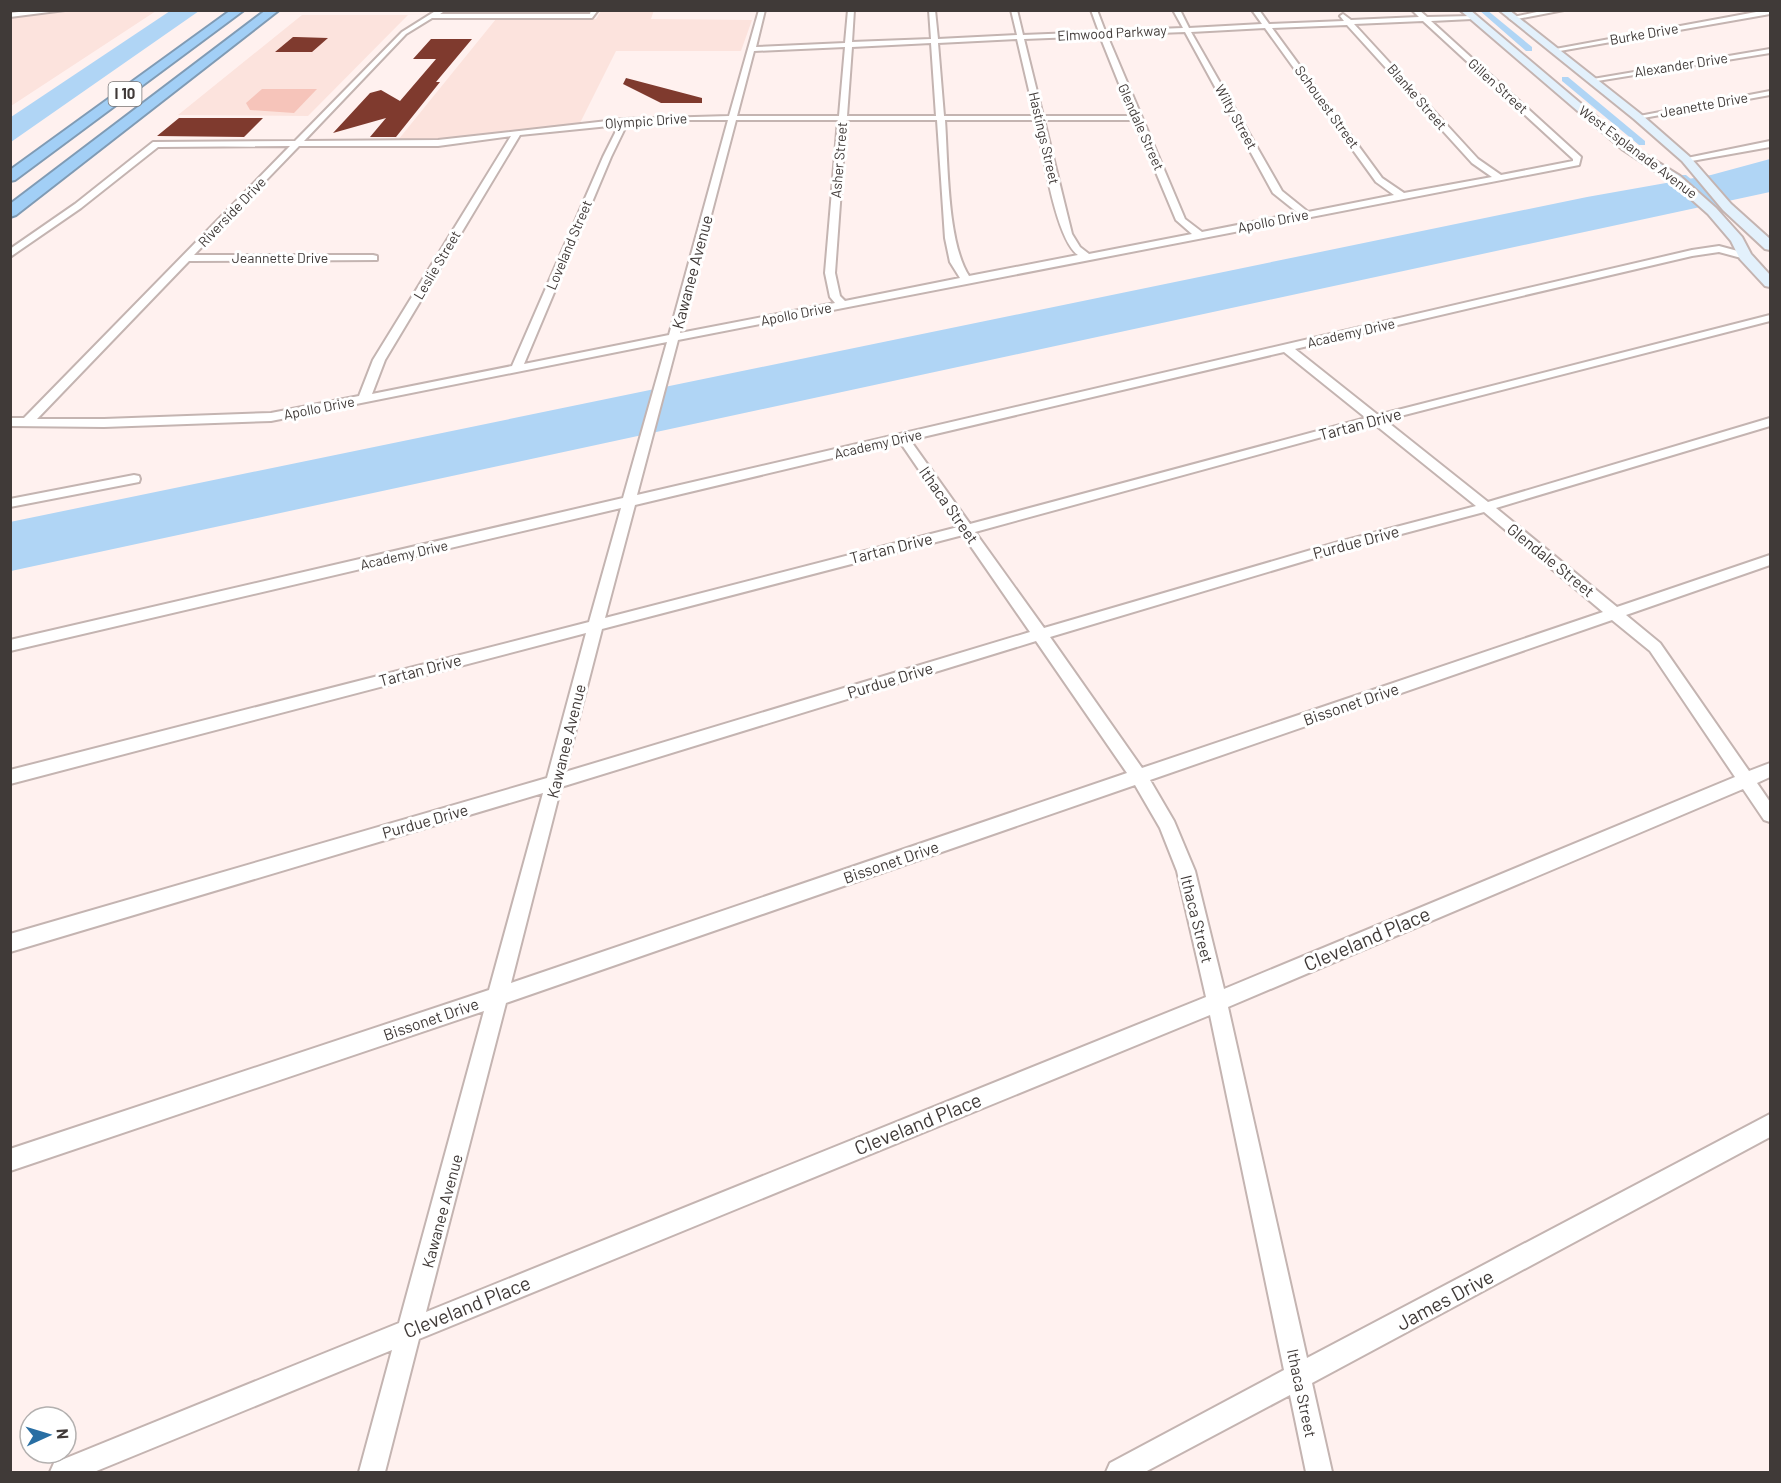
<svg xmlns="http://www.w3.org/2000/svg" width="1781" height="1483" font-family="Barlow,sans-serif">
  <rect width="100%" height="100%" fill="#fff1ef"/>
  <path fill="#fce3dd" d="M654,10L651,19L752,20L741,51H616L580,123L448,141L398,140L496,19H596L601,11Z
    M11,11H156L11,106Z
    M302,15H408L308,116L178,115Z"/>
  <path fill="#f6c4ba" d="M262,89H317L294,113L250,110L246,103Z"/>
  <path fill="#b0d5f5" d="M170,11H199L11,142V117Z
    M1770,159V192L11,571L10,522L1587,197L1711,175Z"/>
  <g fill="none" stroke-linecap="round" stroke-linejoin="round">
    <path fill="#b0d5f5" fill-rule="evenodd" d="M1479,10H1487L1532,47V51H1526Z
      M1562,77H1568L1645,141V145H1639L1562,81Z
      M1680,175H1686L1724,206V210H1716L1680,179Z"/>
  </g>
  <path fill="#7f3a2e" d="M293,37H296L328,38L312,52H275Z
    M431,39H472L436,82H440L396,137H370L386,118L333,133L370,93L381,90L400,101L436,59H413Z
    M626,78L702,98V103H661L623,84Z
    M179,118H263L244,137L157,136Z"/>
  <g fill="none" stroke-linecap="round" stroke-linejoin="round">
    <g stroke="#c4b4b1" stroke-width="4">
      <path id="minor" d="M36,10H65L10,17V13Z
        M437,10H446L440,14H590L591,10H598L592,18H432L406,34L304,141L438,140L625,119L729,116L759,10H765L756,47L845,43L848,10H854L852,42L931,39L929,10H935L938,39L1017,35L1011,10H1017L1023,35L1099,32L1091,10H1097L1105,31L1183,28L1173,10H1180L1189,28L1262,24L1252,10H1259L1269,24L1344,21L1340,16L1343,14L1351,20L1419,17L1412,10H1419L1427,17L1474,16L1472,19L1431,21L1581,157L1579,165L678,340L637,495L1692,250L1719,246L1749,254L1750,256L1745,259L1719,252L1692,256L1295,349L1378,415L1770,315V321L1385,420L1488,502L1770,418V426L1496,508L1617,607L1770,555V565L1626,615L1660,643L1749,771L1770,763V777L1757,783L1770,802V822L1764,820L1743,789L1228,1007L1307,1358L1770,1114V1137L1312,1383L1332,1472H1306L1290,1395L1145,1472H1106L1110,1463L1284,1370L1210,1015L419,1339L385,1472H359L392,1350L94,1472H50L54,1463L399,1323L484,1011L10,1171V1149L489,990L543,793L10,952V934L547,778L586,633L10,784V770L589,622L621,508L10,651V640L623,498L667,342L271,421L104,427L10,426V418H24L290,146L158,147L81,208L10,257V249L75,204L153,142L295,141L402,32ZM1423,21L1573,159V161L1501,175L1478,159L1354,24ZM1347,25L1472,163L1492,177L1404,193L1382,178L1272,28ZM1265,28L1376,182L1394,195L1308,212L1282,191L1191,32ZM1185,32L1273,193L1298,213L1202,232L1185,219L1107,35ZM1100,36L1132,116H1043L1024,39ZM1017,39L1035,116H944L938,43ZM931,43L936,116H847L852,47ZM845,47L839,116H737L754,51ZM675,120H728L669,335L524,364L611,157L627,124ZM736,120H838L825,273L830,297L835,303L680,333ZM846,120H937L945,238L950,262L960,278L845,301L840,296L835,273ZM945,120H1036C1043,151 1055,238 1078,255L969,276C947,242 948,163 945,120ZM1044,120H1134L1176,220L1192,234L1089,254L1080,247L1072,234ZM619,125L603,157L512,366L372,394L385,360L520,135ZM511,136L373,360L359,396L271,413L104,419H37L189,261L377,260V256L373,255H194L299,146H438ZM1284,352L1366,418L970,524L910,440ZM1373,423L1476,506L1335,543L1044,628L975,532ZM900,442L958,527L605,618L635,505ZM1484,512L1603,612L1142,768L1050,637L1345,549ZM963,535L1030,632L565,772L602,629ZM1612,620L1650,651L1735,777L1224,989L1195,871L1174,821L1150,780ZM1036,641L1127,773L511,983L561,787ZM1135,785L1160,828L1177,871L1206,997L426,1312L506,1003Z
        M1546,10H1564L1512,20L1509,18Z
        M1767,10H1770V14L1554,52L1550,50Z
        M1770,49V53L1591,82L1587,80Z
        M1770,91V95L1638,119L1634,117Z
        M1770,141V147L1686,162L1682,159Z
        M134,475L139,476L140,479L139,482L10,507V499Z"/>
    </g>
    <g stroke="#c4b4b1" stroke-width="4">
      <path id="secondary" d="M1460,10H1470L1630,145L1680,176L1716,208L1742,237L1751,254L1770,275V287L1765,286L1740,259L1731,241L1708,214L1672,182L1622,149Z
        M1499,10H1509L1642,115L1690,157L1731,204L1770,239V250L1765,249L1723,210L1682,161L1634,119Z"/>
    </g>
    <g stroke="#809bb4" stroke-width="4">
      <path id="motorway" d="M231,10H244L15,180L10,181V170Z
        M266,10H279L16,215L10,217V204Z"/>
    </g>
    <use href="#minor" fill="#fff" fill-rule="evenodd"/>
    <use href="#secondary" fill="#e3f1fc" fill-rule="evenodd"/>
    <use href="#motorway" fill="#a2cff6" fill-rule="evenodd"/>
  </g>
  <g text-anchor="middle" stroke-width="6" stroke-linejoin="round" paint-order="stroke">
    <g font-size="14" fill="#403a38" stroke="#fff">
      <text transform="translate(1112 33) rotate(-3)" y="5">Elmwood Parkway</text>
      <text transform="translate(1644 34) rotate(-10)" y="5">Burke Drive</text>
      <text transform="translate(1681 65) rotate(-9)" y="5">Alexander Drive</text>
      <text transform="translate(1498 86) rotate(42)" y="5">Gillen Street</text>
      <text transform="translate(1417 97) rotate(49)" y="5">Blanke Street</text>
      <text transform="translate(1704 105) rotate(-10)" y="5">Jeanette Drive</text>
      <text transform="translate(1327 107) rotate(54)" y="5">Schouest Street</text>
      <text transform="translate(1236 117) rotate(61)" y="5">Wilty Street</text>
      <text transform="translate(646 121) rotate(-4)" y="5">Olympic Drive</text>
      <text transform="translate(1141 127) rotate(66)" y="5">Glendale Street</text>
      <text transform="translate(1044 138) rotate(77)" y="5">Hastings Street</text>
      <text transform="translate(1638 152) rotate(37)" y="5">West Esplanade Avenue</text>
      <text transform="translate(839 160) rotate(-85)" y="5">Asher Street</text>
      <text transform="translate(232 212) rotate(-46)" y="5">Riverside Drive</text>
      <text transform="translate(1273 221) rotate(-11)" y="5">Apollo Drive</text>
      <text transform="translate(569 245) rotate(-67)" y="5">Loveland Street</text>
      <text x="280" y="263">Jeannette Drive</text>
      <text transform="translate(437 265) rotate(-59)" y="5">Leslie Street</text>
      <text transform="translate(796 314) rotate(-11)" y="5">Apollo Drive</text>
      <text transform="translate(1351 333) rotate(-13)" y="5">Academy Drive</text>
      <text transform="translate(319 408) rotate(-11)" y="5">Apollo Drive</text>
      <text transform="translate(878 444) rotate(-13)" y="5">Academy Drive</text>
      <text transform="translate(404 555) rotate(-13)" y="5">Academy Drive</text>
    </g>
    <rect fill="#fff" stroke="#797574" stroke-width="1.5" x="108.5" y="82" width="33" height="24" rx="4.5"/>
    <g font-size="15" font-weight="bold" fill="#403a38">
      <text x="125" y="99">I 10</text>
    </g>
    <g font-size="16" fill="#403a38" stroke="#fff">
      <text transform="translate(692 272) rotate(-75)" y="6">Kawanee Avenue</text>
      <text transform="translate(1360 424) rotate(-15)" y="6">Tartan Drive</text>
      <text transform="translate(949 505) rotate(55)" y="6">Ithaca Street</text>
      <text transform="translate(1356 542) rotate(-15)" y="6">Purdue Drive</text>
      <text transform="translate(891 548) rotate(-14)" y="6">Tartan Drive</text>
      <text transform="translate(1551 560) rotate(39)" y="6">Glendale Street</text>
      <text transform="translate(420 670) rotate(-15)" y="6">Tartan Drive</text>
      <text transform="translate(890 680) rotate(-17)" y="6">Purdue Drive</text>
      <text transform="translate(1351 704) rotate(-19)" y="6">Bissonet Drive</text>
      <text transform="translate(566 741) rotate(-76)" y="6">Kawanee Avenue</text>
      <text transform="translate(425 821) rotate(-16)" y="6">Purdue Drive</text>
      <text transform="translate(891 862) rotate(-19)" y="6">Bissonet Drive</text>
      <text transform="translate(1197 919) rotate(76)" y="6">Ithaca Street</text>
      <text transform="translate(431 1019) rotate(-19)" y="6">Bissonet Drive</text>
      <text transform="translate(442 1211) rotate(-75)" y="6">Kawanee Avenue</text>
      <text transform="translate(1302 1393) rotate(78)" y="6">Ithaca Street</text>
    </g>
    <g font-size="20" fill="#403a38" stroke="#fff">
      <text transform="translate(1367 939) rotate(-23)" y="7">Cleveland Place</text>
      <text transform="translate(918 1124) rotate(-22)" y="7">Cleveland Place</text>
      <text transform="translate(1445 1300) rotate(-28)" y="7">James Drive</text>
      <text transform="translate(467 1307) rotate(-22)" y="7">Cleveland Place</text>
    </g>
  </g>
  <rect width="1781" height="1483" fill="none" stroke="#403a38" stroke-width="24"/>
  <g transform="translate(48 1435) rotate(86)"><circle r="28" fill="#ffffff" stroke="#b3b0af" stroke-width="1.5"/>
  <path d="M0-4.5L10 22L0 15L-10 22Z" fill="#286ea3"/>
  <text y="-9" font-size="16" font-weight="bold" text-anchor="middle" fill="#403a38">N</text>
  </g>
</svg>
